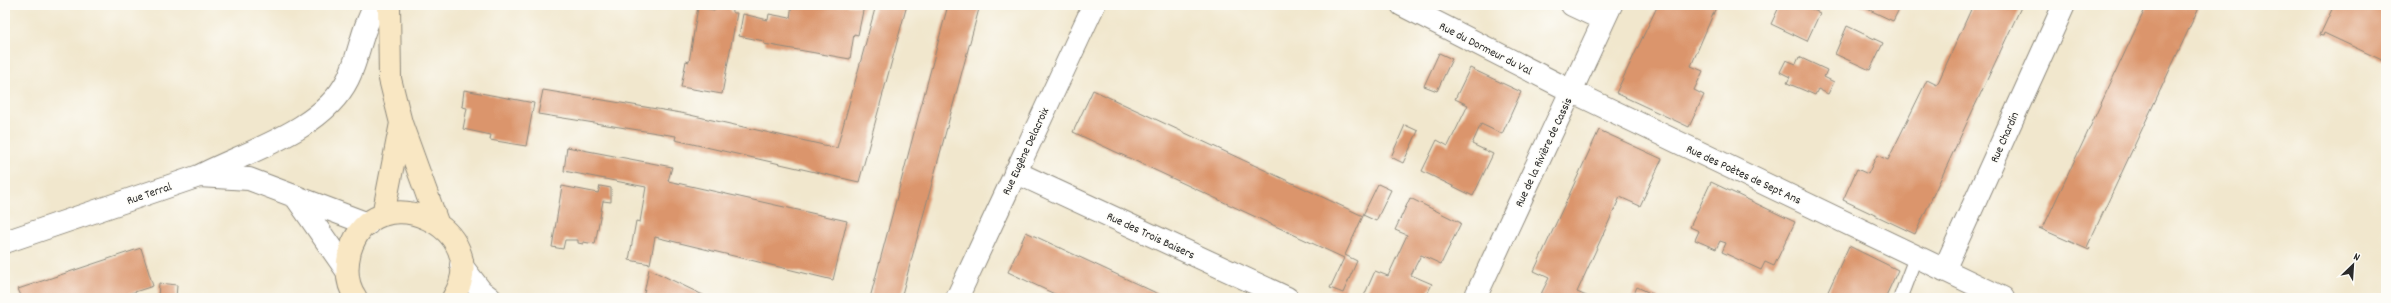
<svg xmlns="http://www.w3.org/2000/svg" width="2391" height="303" font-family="Dekko,sans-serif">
  <rect width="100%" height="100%" fill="#fdfcf7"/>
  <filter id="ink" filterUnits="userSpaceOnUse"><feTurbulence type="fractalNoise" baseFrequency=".025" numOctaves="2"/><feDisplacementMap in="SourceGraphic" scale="8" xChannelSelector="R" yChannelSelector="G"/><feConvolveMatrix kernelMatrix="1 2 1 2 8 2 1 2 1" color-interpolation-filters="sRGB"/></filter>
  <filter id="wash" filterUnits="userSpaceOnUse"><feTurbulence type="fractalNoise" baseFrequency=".012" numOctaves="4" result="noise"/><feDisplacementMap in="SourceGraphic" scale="16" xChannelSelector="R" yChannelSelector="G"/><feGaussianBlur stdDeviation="0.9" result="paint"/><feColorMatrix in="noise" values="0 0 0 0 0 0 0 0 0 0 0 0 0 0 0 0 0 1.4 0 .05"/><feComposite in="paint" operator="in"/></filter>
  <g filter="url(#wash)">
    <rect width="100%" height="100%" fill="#f1e7cd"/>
    <g id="blocks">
      <path fill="#db956c" d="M719,5L728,6L733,13H737L722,94L681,87L686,61L689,62L698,7L714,10Z
        M792,5L864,6L858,35L854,34L850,59L764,44V41L739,36L743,14L768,20L769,14L790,18Z
        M876,5H907L859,182L675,140L676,136L538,114L543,90L681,113L837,148Z
        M948,5H980L901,298H870Z
        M1658,5H1717L1691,66L1703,71L1694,90L1704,95L1689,127L1616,93Z
        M1780,5H1802L1820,13L1807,41L1771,24Z
        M1859,5H1901L1893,21Z
        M1973,5H2022L1915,234L1843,200L1857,169L1868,174L1877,155L1888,160L1927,80L1937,85Z
        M2147,5H2200L2087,247L2090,248L2089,250L2039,228H2043Z
        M2334,5H2377L2386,9V62L2324,33L2323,36L2320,35Z
        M1847,26L1883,43L1870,70L1835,54Z
        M1439,53L1452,59L1437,91L1424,86Z
        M1799,57L1827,70L1824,77L1834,82L1828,94L1818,89L1815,95L1787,83L1790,77L1780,72L1786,60L1796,64Z
        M1470,68L1521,92L1502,134L1481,124L1472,144L1493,154L1473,196L1422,171L1437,140L1448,146L1468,105L1455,99Z
        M464,90L534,103L526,146L490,140L491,135L463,129L467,108L462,107Z
        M1093,90L1363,216L1345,255L1357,261L1343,293L1330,288L1344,258L1073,132Z
        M1405,125L1418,131L1403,163L1391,157Z
        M1599,130L1662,159L1640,206L1620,197L1577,292L1591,298H1539L1549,278L1534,271Z
        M567,147L672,167L668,181L847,221L833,280L655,237L650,264L629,260L636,221L640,222L646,187L564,171Z
        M1711,182L1795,222L1774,266L1765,262L1761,270L1722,252L1726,243L1720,241L1716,249L1695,240L1699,231L1690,227Z
        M1378,184L1391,190L1376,221L1363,215Z
        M562,186L598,193L600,186L611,188V202L603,201L595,244L583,242V244L578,243V240H565L563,249L552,247Z
        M1410,198L1461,223L1441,264L1421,255L1411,275L1432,284L1425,298H1363L1375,271L1388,276L1407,235L1395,230Z
        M1026,232L1167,298H1063L1008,272Z
        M1849,246L1898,270L1885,298H1825Z
        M141,248L153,286L116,298H22L18,289Z
        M649,269L705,296L710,298H643Z
        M159,283L177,285L176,298H158Z
        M1637,287L1661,298H1632Z"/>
    </g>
  </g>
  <g filter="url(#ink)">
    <use href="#blocks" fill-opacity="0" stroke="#8e897c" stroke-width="1"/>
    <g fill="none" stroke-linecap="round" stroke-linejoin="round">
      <g stroke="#8e897c" stroke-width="15">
        <path id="service" d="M1900,298L1916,256"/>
      </g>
      <g stroke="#8e897c" stroke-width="24">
        <path id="minor" d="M1402,5L1571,91L2003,298
          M1572,5L1604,20
          M1015,172L1287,298
          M461,265L481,291L490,298
          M1944,270L2064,5
          M957,298L1094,5
          M1475,298L1611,5"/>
      </g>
      <g stroke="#8e897c" stroke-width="24">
        <path id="tertiary" d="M199,176C248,151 323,130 348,79C360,55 361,29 376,5
          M295,196L347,271
          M5,242L199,176L249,179L368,224"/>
      </g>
      <g stroke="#8e897c" stroke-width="24">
        <path id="secondary" d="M389,5L390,79L401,123L437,222
          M383,215L401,123
          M356,298C346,284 346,267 350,251C374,172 497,228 453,298"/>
      </g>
      <use href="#service" stroke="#fff" stroke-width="13"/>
      <use href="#minor" stroke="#fff" stroke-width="22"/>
      <use href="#tertiary" stroke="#fff" stroke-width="22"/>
      <use href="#secondary" stroke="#f9e7c3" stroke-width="22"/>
    </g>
  </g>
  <g text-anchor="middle" stroke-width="3" stroke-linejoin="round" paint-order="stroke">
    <g font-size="12" fill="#2b2b2b" stroke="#fdfcf7">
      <text transform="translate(1486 48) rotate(27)" y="4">Rue du Dormeur du Val</text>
      <text transform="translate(2004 137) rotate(-66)" y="4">Rue Chardin</text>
      <text transform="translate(1025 151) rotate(-65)" y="4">Rue Eugène Delacroix</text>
      <text transform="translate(1543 152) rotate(-65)" y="4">Rue de la Rivière de Cassis</text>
      <text transform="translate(1744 174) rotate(25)" y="4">Rue des Poètes de Sept Ans</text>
      <text transform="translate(149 193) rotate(-19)" y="4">Rue Terral</text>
      <text transform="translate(1151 235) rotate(25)" y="4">Rue des Trois Baisers</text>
    </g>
  </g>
  <rect width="2391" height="303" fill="none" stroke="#fdfcf7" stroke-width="20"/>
  <g transform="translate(2353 265) rotate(25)" stroke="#fdfcf7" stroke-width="3" paint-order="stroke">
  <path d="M0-3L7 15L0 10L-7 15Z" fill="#2b2b2b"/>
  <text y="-6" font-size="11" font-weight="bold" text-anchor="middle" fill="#2b2b2b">N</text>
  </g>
</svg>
